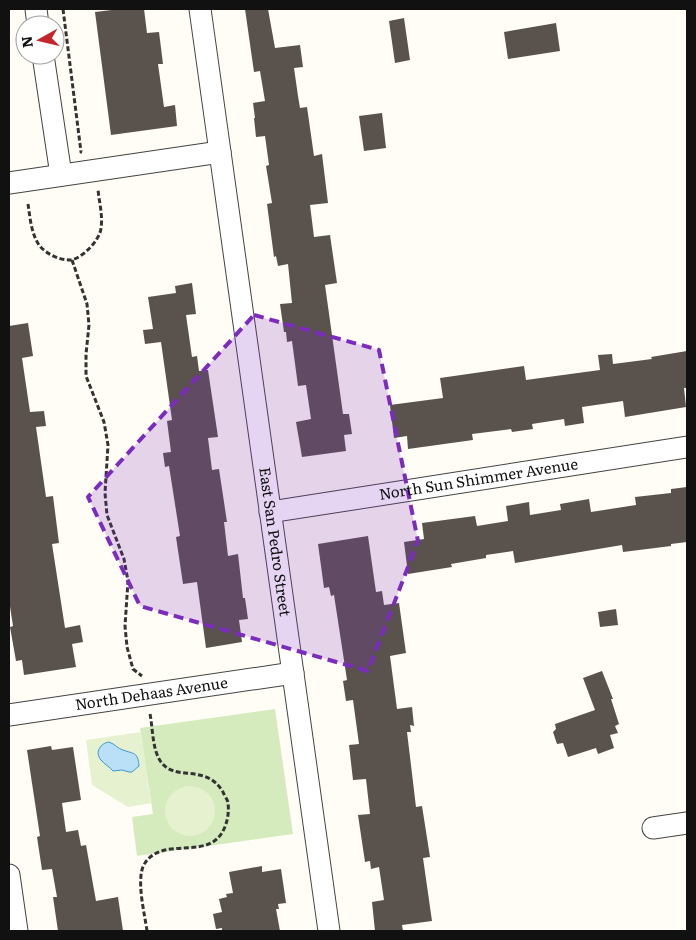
<svg xmlns="http://www.w3.org/2000/svg" width="696" height="940" font-family="Literata,serif">
  <rect width="100%" height="100%" fill="#fffdf5"/>
  <path fill="#d5ebbd" d="M275,709L293,834L137,856L132,817L153,814L140,728Z"/>
  <path fill="#e6f2cf" d="M141,732L151,803L128,807L92,785L86,740Z
    M165 811a25 25 0 1 1 50 0a25 25 0 1 1-50 0Z"/>
  <path fill="#b9e0f7" stroke="#3f96cf" d="M109,742C115,744 118,749 123,750C134,754 138,752 139,766L132,772H129L122,770L113,771C110,767 104,764 101,760C94,752 101,743 109,742Z"/>
  <path fill="#5a524d" d="M120,9H144L147,33L159,32L163,64H158L164,107L175,105L177,126L111,135L95,12Z
    M245,9H268L275,48L300,45L303,67L294,68L298,96L300,108L307,107L314,156L322,154L328,203L310,205L314,237L330,235L337,283L325,285L343,414H349L352,434L344,435L346,451L302,457L296,422L311,419L306,385L298,386L292,341L287,342L286,332H284L280,304L292,303L288,264L278,266L276,256L274,257L267,204L272,203L266,166L269,165L265,136L256,137L254,118H255L253,103L265,101L260,71L254,72Z
    M404,18L410,60L395,63L389,21Z
    M556,23L560,51L508,59L504,32Z
    M382,113L386,148L364,151L359,116Z
    M192,283L196,314L186,315L192,357L197,356L199,371L208,370L218,437L208,438L212,470L219,469L227,522H224L228,556L238,554L243,598H245L248,619L239,620L242,642L206,648L197,582L183,584L176,537L180,536L169,466L165,467L163,453L171,452L167,421L172,420L161,342L145,344L143,330L153,329L148,297L176,293L175,286Z
    M28,323L33,356L22,358L30,412L44,411L46,426L36,427L46,497L53,496L59,543L52,544L65,628L80,625L83,642L72,644L76,667L24,675L22,660L16,661L10,627L13,626L9,600V326Z
    M687,351V388H684L686,407L625,417L623,401L582,407L584,423L565,426L564,419L532,424L533,429L512,432L511,429L472,434L473,440L408,449L407,436L394,438L390,405L443,398L440,378L524,366L526,380L600,370L598,355L612,354L613,364L652,359L651,357Z
    M687,487V542L671,544V546L623,552L622,545L515,563L513,551L486,555V558L451,564L452,567L408,574L404,542L424,539L422,523L475,516L477,526L508,521L506,506L529,502L530,515L561,510L560,504L589,499L591,512L636,505L635,497L671,493V489Z
    M368,536L376,592L382,591L384,605L399,603L406,653L390,656L397,709L412,707L414,726L410,725L411,732H407L416,807L422,806L430,857L423,858L432,921L402,925L403,931H375L372,902L384,900L379,867L371,869L370,861L365,862L358,815L370,814L366,779L353,780L349,745L359,744L353,700L346,701L343,681L347,680L334,595L331,596L329,587L324,588L318,544Z
    M616,609L618,625L600,627L598,612Z
    M602,671L613,699H611L619,724L615,726L618,733L610,735L614,748L598,754L596,748L568,757L563,743L557,744L553,732L556,729L555,724L595,710L583,678Z
    M51,746L52,750L73,747L81,800L62,803L66,832L78,830L81,846L86,845L96,901L118,897L123,931H58L53,897H57L52,869L42,870L37,837L40,836L27,750Z
    M262,866V872L281,869L286,903L278,904L279,909H276L280,931H222V928L216,929L213,914L222,912L219,899L227,897L226,894L233,893L229,872Z"/>
  <g fill="none" stroke-linecap="round" stroke-linejoin="round">
    <g stroke="#444" stroke-width="23">
      <g id="minor">
        <path d="M36,9L38,25"/>
        <path id="s1" d="M200,9L329,931"/>
        <path d="M43,55L61,175"/>
        <path d="M9,183L220,152"/>
        <path id="s2" d="M270,512L687,447"/>
        <path id="s3" d="M9,715L293,673"/>
        <path d="M653,828L687,823"/>
        <path d="M9,875L17,931"/>
      </g>
    </g>
    <path stroke="#333" stroke-width="3" stroke-dasharray="5 2.5" stroke-linecap="butt" d="M63,9L81,152H82
      M28,204C30,217 31,233 39,245C46,254 59,260 70,260C82,259 100,240 101,228C103,215 99,202 98,189
      M72,260L87,304L89,325L86,354V376L104,422L108,445L105,493L107,515L124,559L128,581L125,626L127,647L133,669L142,676
      M147,931C145,915 135,877 145,863C164,835 209,862 224,829C228,820 229,812 228,802C227,799 224,795 223,792C206,763 175,782 161,762C152,749 153,729 150,714"/>
    <use href="#minor" stroke="#fff" stroke-width="21"/>
  </g>
  <path fill="#7b2cbf" fill-opacity="0.2" stroke="#7b2cbf" stroke-width="4" stroke-dasharray="10 6" stroke-linejoin="round" d="M254,315L379,350L418,541L368,671L140,606L88,497Z"/>
  <g text-anchor="middle" stroke-width="5" stroke-linejoin="round" paint-order="stroke">
    <g font-size="15" fill="#111" stroke="#fff">
      <text dy="5" stroke="none"><textPath href="#s2" startOffset="211">North Sun Shimmer Avenue</textPath></text>
      <text dy="5" stroke="none"><textPath href="#s1" startOffset="538">East San Pedro Street</textPath></text>
      <text dy="5" stroke="none"><textPath href="#s3" startOffset="144">North Dehaas Avenue</textPath></text>
    </g>
  </g>
  <rect width="696" height="940" fill="none" stroke="#111111" stroke-width="20"/>
  <g transform="translate(40 40) rotate(262)"><circle r="24" fill="#ffffff" stroke="#a0a0a0"/>
  <path d="M0-4L9 19L0 12L-9 19Z" fill="#c4262e"/>
  <text y="-8" font-size="14" font-weight="bold" text-anchor="middle" fill="#111111">N</text>
  </g>
</svg>
